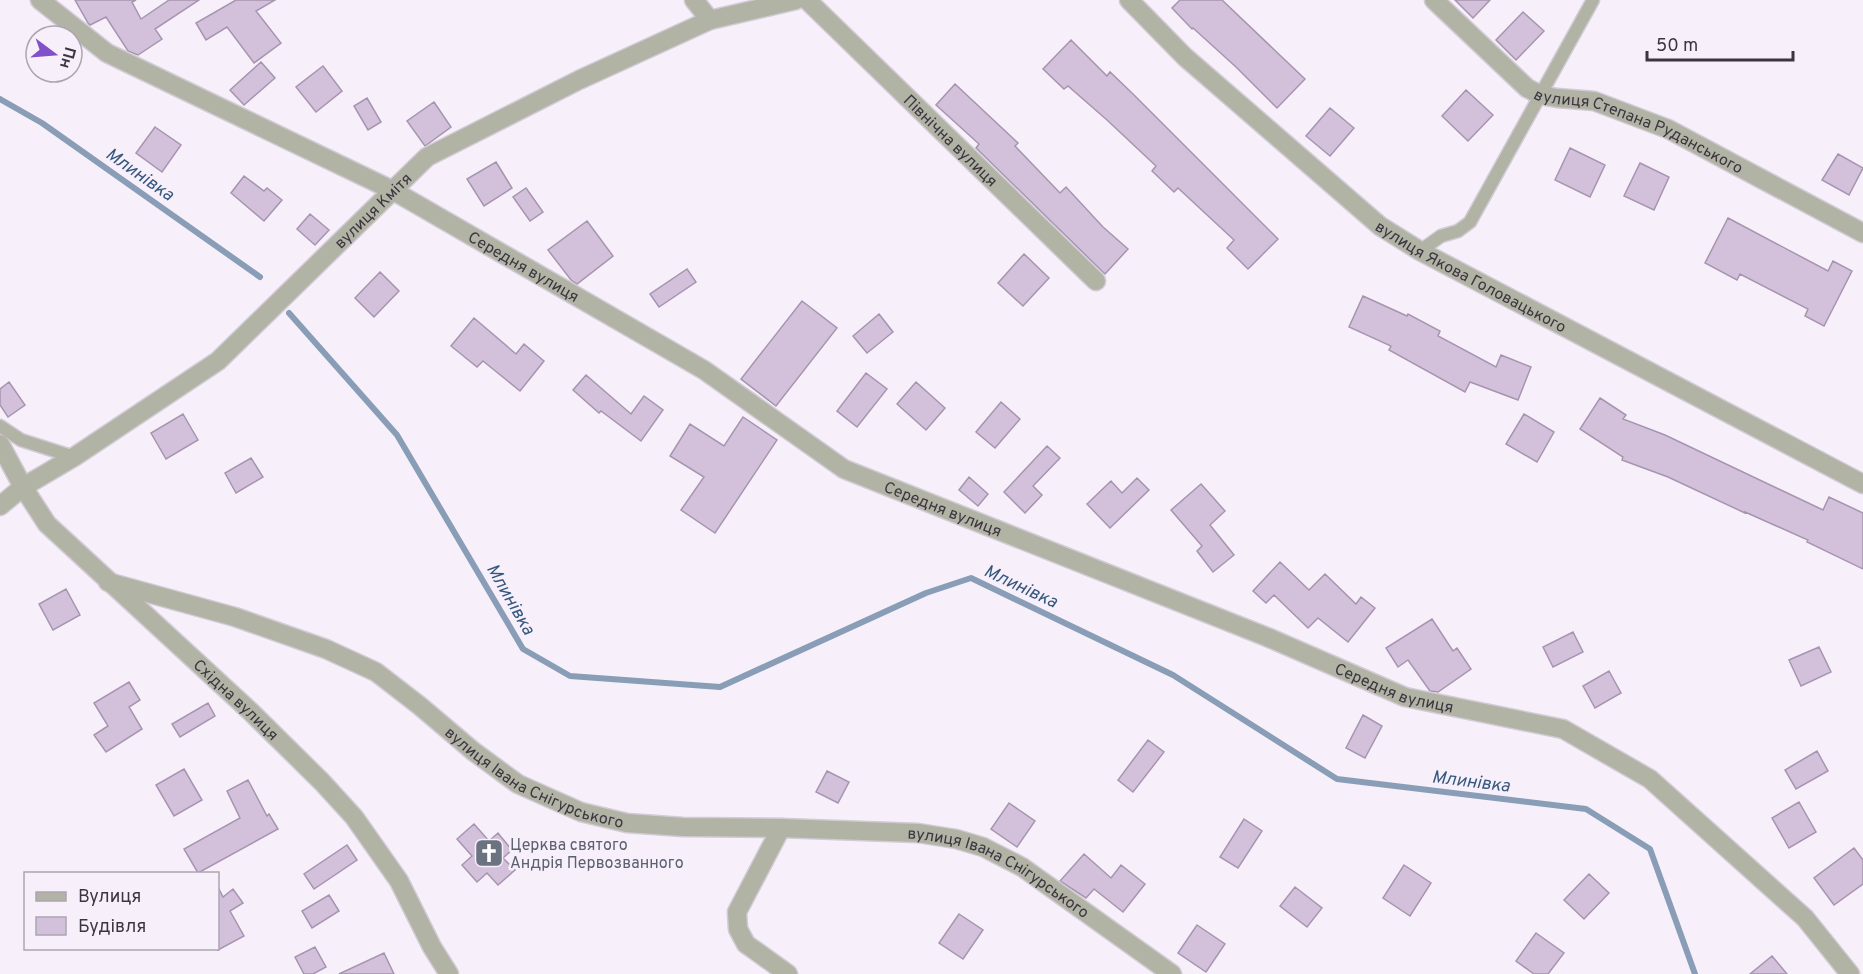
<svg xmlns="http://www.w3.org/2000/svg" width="1863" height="974" font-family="Overpass,sans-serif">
  <rect width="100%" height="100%" fill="#f7f0fb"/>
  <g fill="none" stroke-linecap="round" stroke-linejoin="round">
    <path stroke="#899db6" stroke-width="6" d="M0,99L42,123L260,277
      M289,313L397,435L523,649L570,676L720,687L926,593L971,578L1173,675L1337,779L1586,809L1650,849L1695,974"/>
  </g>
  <path fill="#d3c1dc" stroke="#a794af" stroke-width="1.5" d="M75,0H136L132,2L141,19L169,0H199L155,29L162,39L138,55L128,51L106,17L90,25L88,23Z
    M236,0H275L256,11L281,43L254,63L227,27L206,40L196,23Z
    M1180,0H1222L1305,79L1277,108L1236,67L1193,28L1192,29L1172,8Z
    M1455,0H1490L1473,18Z
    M1523,12L1544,31L1516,60L1496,40Z
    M1071,40L1107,76L1110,72L1132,93L1278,239L1248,269L1227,248L1234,240L1178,188L1174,192L1152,171L1156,166L1107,120L1068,86L1064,89L1043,69Z
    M261,62L275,78L244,105L230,90Z
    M323,66L342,91L316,112L296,87Z
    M955,84L1018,143L1015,146L1060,193L1066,187L1103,227L1128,249L1105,274L976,148L979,144L936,105Z
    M1466,90L1493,115L1468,141L1442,116Z
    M367,98L381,122L368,130L354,106Z
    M434,102L451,127L425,146L407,121Z
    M1330,108L1354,128L1330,156L1306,136Z
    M155,127L181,145L162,172L136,153Z
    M1570,148L1605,165L1590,197L1555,180Z
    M1838,154L1863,168L1849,195L1822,180Z
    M496,162L512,188L484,206L467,179Z
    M1640,163L1669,177L1654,210L1624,196Z
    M244,176L264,191L267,188L282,200L264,221L231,193Z
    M526,188L543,212L530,221L513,197Z
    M310,214L329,230L315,245L297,229Z
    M1728,218L1828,271L1833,261L1852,271L1824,326L1805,316L1808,309L1740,274L1737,280L1705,263Z
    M587,221L613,256L577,284L571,280L548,250Z
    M1024,254L1049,278L1023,306L998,283Z
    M687,269L696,282L659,307L650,294Z
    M380,272L399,291L374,317L355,298Z
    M1363,296L1407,316L1408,314L1440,331L1438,336L1496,367L1501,355L1531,367L1518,400L1470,382L1465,392L1389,350L1391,346L1349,327Z
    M802,301L837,328L776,406L741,379Z
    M879,314L893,332L867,353L853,336Z
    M474,318L516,354L524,344L544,361L520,391L483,361L477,367L451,346Z
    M866,373L887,389L857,427L837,411Z
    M586,375L631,414L644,396L663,410L641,441L601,411L599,413L573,390Z
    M9,382L25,405L8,417L0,405V389Z
    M916,382L945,408L926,430L897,404Z
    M1600,398L1626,415L1623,419L1665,435L1823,510L1829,497L1863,513V569L1807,542L1808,540L1745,512V513L1668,477L1622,460L1623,457L1580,429Z
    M1001,402L1020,419L995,448L976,432Z
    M183,414L198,440L166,459L151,433Z
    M1524,414L1554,432L1537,462L1506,444Z
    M743,417L777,440L715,533L681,510L704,477L670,456L690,424L724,446Z
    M1047,446L1060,458L1033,486L1042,495L1025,513L1004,492Z
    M251,458L263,477L236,493L225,473Z
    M969,477L988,494L978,506L959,490Z
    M1137,478L1149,490L1110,528L1087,504L1111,481L1122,493Z
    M1201,484L1225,511L1210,525L1234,555L1213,572L1197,551L1202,546L1171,510Z
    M1280,562L1309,590L1325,574L1356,604L1361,597L1375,608L1348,642L1318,618L1308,628L1274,595L1266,603L1253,591Z
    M66,589L80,615L53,630L39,604Z
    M1432,619L1453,651L1457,648L1471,669L1438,692L1430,691L1408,660L1398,667L1386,648Z
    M1573,632L1583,652L1553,667L1543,647Z
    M1819,647L1831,672L1801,686L1789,660Z
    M1609,671L1621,693L1595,708L1583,686Z
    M129,682L140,700L129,707L142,729L106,752L94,735L108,726L94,703Z
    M208,703L215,716L180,737L172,724Z
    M1363,715L1382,726L1365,758L1346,748Z
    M1148,740L1164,752L1133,792L1118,780Z
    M1817,751L1828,771L1796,789L1785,770Z
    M184,769L202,800L174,816L156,785Z
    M827,771L849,782L838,803L816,792Z
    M248,780L267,816L269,814L278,829L198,873L184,849L240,818L227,791Z
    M1799,802L1816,832L1789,848L1772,818Z
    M1009,803L1035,821L1017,847L991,829Z
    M1244,819L1262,831L1238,868L1220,857Z
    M474,824L489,841L498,833L512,850L503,858L515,870L498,885L487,873L477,882L462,865L472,856L457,839Z
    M347,845L357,860L314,889L304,874Z
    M1854,848L1863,860V884L1834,905L1814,878Z
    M1084,854L1111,878L1121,865L1145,884L1123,912L1094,889L1086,898L1060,881Z
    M1404,865L1431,883L1410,916L1383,898Z
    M1589,874L1609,893L1584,919L1564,900Z
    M218,887L223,897L233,889L243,903L230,911L244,936L218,950Z
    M1295,887L1322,908L1307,927L1280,906Z
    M329,895L339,911L312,928L302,911Z
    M959,914L983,930L963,959L939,943Z
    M1197,925L1225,944L1206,972L1178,953Z
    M1536,933L1564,953L1548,974H1534L1516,961Z
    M315,947L326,967L313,974H304L295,957Z
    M384,953L394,974H339Z
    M1772,956L1787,974H1750Z"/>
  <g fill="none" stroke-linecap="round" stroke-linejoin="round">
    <g stroke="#d2cbd6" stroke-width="15">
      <path id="lane" d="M1420,251L1441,236L1458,231L1470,222L1593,0
        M0,426L21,440L74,457"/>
    </g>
    <g stroke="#d2cbd6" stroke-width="21">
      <g id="street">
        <path id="s1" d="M40,0L107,53L392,190L704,370L844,469L1267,637L1405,697L1563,729L1650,779L1805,918L1850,974"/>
        <path d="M694,0L710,20"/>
        <path id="s2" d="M807,0L1096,281"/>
        <path id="s3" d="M1129,0L1185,57L1380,226L1420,251L1863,484"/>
        <path id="s4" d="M1434,0L1527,88L1540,95L1557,98L1594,101L1668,129L1863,233"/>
        <path id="s5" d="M0,444L23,487L47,524L250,711L322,782L354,817L399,881L432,947L449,974"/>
        <path id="s6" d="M0,506L23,487L74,457L218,361L427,157L579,80L710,20L796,0"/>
        <path id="s7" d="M108,582L235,617L326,649L376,672L420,706L473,751L518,784L581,812L627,823L683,827L781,828L918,833L956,839L983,847L1022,867L1172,974"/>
        <path d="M781,828L737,912L738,929L746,944L788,974"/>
      </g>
    </g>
    <use href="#lane" stroke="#b1b3a5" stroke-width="12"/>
    <use href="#street" stroke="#b1b3a5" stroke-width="18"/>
  </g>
  <defs>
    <g id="church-square" transform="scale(1.5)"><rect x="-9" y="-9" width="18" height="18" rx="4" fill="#6b7280" stroke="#f7f0fb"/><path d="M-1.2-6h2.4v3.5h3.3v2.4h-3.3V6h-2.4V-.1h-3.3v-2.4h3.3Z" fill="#fff"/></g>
  </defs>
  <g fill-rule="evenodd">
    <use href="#church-square" x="489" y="853"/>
  </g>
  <g text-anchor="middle" stroke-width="5" stroke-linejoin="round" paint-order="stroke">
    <g font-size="16" fill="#3d3540" stroke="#f7f0fb">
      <text dy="6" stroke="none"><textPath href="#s4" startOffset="249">вулиця Степана Руданського</textPath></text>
      <text dy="6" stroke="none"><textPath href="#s2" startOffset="201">Північна вулиця</textPath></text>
      <text dy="6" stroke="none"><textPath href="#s6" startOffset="478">вулиця Кмітя</textPath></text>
      <text dy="6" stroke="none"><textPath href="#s1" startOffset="554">Середня вулиця</textPath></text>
      <text dy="6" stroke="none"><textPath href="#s3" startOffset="442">вулиця Якова Головацького</textPath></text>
      <text dy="6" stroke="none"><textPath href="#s1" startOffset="1040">Середня вулиця</textPath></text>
      <text dy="6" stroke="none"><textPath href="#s1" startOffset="1526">Середня вулиця</textPath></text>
      <text dy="6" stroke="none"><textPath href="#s5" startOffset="351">Східна вулиця</textPath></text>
      <text dy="6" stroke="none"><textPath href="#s7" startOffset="476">вулиця Івана Снігурського</textPath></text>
      <text dy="6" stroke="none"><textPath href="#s7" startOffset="962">вулиця Івана Снігурського</textPath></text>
    </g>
    <g font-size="16" fill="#5b616d" stroke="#f7f0fb" text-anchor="start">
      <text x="510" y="850">Церква святого<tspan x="510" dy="18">Андрія Первозванного</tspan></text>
    </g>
    <g font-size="18" font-style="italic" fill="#37587e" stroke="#f7f0fb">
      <text transform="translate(140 174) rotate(35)" y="6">Млинівка</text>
      <text transform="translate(1021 586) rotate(25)" y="6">Млинівка</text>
      <text transform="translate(511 599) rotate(60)" y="6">Млинівка</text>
      <text transform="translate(1471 781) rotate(7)" y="6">Млинівка</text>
    </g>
  </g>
  <rect x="24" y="872" width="195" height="78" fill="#f7f0fb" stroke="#ada5b0" stroke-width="1.5"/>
  <rect x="36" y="892" width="30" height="9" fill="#b1b3a5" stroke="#ada5b0" stroke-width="1.5"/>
  <text x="78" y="902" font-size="18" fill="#3d3540">Вулиця</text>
  <rect x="36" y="917" width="30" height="18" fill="#d3c1dc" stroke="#ada5b0" stroke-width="1.5"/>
  <text x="78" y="932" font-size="18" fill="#3d3540">Будівля</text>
  <g transform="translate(54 54) rotate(106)"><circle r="28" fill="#f7f0fb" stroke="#ada5b0" stroke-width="1.5"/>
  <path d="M0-4.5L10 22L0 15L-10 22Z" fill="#8250c8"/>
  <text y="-9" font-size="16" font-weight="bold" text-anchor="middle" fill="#3d3540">Пн</text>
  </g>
  <path d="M1647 51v9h146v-9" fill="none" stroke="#3d3540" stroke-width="3"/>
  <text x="1656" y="51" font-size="18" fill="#3d3540" stroke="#f7f0fb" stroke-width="4.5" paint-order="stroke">50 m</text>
</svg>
